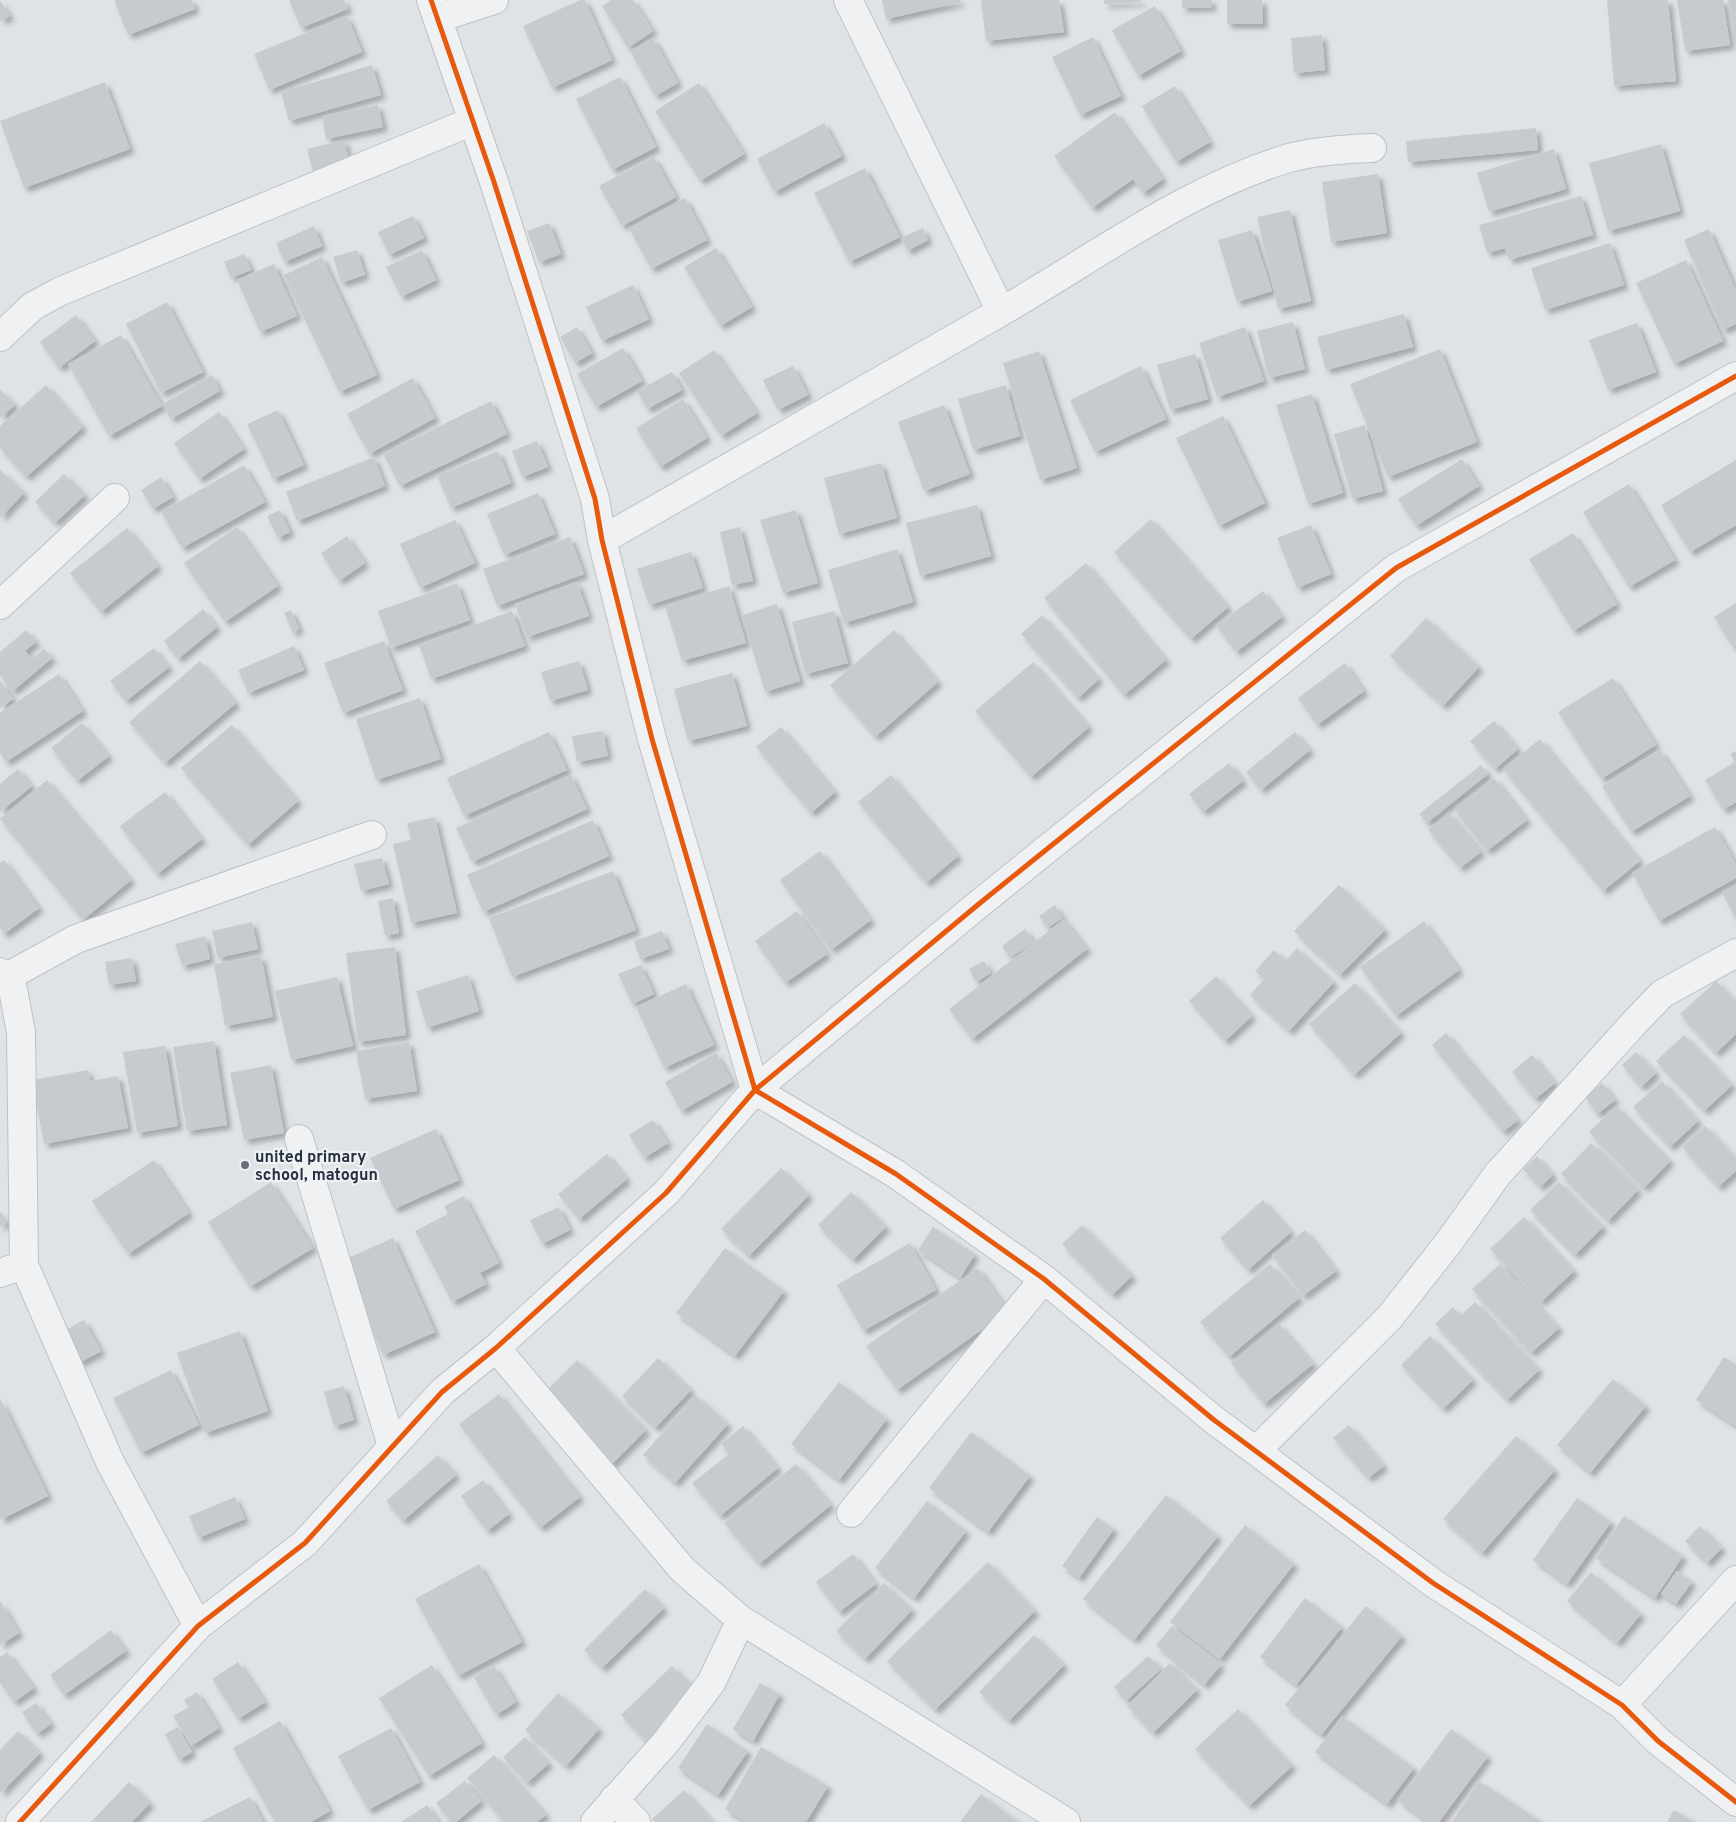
<svg xmlns="http://www.w3.org/2000/svg" width="1736" height="1822" font-family="Overpass,sans-serif">
  <defs>
    <filter id="shadow"><feDropShadow dx="4.5" dy="4.5" stdDeviation="2.5" flood-color="#0004"/></filter>
  </defs>
  <rect width="100%" height="100%" fill="#e0e3e6"/>
  <path fill="#c8cbce" filter="url(#shadow)" d="M0,0L10,16L0,21Z
    M114,0H192L195,9L128,35Z
    M289,0H344L348,9L301,28Z
    M580,0H585L612,60L552,88L523,26Z
    M611,0H633L653,31L628,48L602,6Z
    M882,0H961V2L886,19Z
    M981,0H1059L1064,32L986,41Z
    M1104,0H1141V2L1104,4Z
    M1182,0H1212V7L1182,8Z
    M1227,0H1262L1263,24H1227Z
    M1607,0H1668L1676,81L1614,86Z
    M1677,0H1723L1730,45L1685,51Z
    M1728,0H1736V42H1735Z
    M1155,6L1181,51L1138,76L1112,30Z
    M347,16L362,52L269,90L254,54Z
    M1322,35L1325,70L1294,73L1291,38Z
    M1093,37L1121,96L1080,115L1052,57Z
    M653,38L678,83L655,96L630,51Z
    M372,65L381,95L289,121L281,92Z
    M620,77L656,147L612,170L576,99Z
    M105,82L130,149L24,188L0,121Z
    M699,83L744,154L700,181L655,111Z
    M1175,86L1210,142L1176,162L1142,106Z
    M378,105L383,127L326,139L322,116Z
    M1115,112L1163,179L1143,193L1133,179L1092,208L1054,156Z
    M824,123L842,156L774,192L757,159Z
    M1536,128L1538,150L1408,162L1406,141Z
    M344,140L350,163L313,172L307,149Z
    M1661,144L1680,211L1608,231L1589,163Z
    M1554,149L1566,189L1489,212L1477,173Z
    M654,157L676,197L622,226L599,186Z
    M865,168L900,237L849,262L814,193Z
    M1378,174L1387,233L1331,242L1322,182Z
    M1581,196L1593,235L1509,260L1505,248L1487,253L1479,225Z
    M685,198L707,240L651,269L629,228Z
    M1290,210L1311,301L1278,309L1257,217Z
    M413,216L424,238L389,255L378,232Z
    M549,223L561,254L539,262L527,231Z
    M314,226L322,246L284,262L276,243Z
    M923,228L928,240L907,251L901,238Z
    M1709,229L1736,291V324L1723,330L1684,240Z
    M1252,230L1272,291L1237,302L1218,240Z
    M1610,243L1624,285L1545,310L1531,268Z
    M716,248L752,307L720,326L684,267Z
    M357,250L365,275L341,283L333,257Z
    M422,250L436,280L401,297L386,267Z
    M244,254L251,270L231,278L224,262Z
    M322,257L377,375L339,392L284,275Z
    M1686,260L1723,341L1674,364L1636,283Z
    M274,264L297,316L260,332L237,280Z
    M633,285L649,319L602,341L586,307Z
    M167,302L203,372L161,393L126,324Z
    M1404,314L1413,347L1326,370L1317,337Z
    M76,315L95,341L59,368L40,342Z
    M1293,322L1305,369L1269,378L1257,331Z
    M1637,323L1656,372L1608,390L1589,340Z
    M577,327L592,353L575,363L560,337Z
    M1245,327L1264,381L1217,397L1199,343Z
    M121,335L162,406L109,436L68,364Z
    M623,348L642,381L596,407L577,374Z
    M1440,349L1477,442L1388,477L1350,384Z
    M714,350L757,413L721,436L679,373Z
    M1039,351L1077,468L1040,480L1003,363Z
    M1195,354L1208,399L1170,410L1157,365Z
    M793,366L808,395L778,410L763,380Z
    M1141,366L1166,419L1095,452L1070,400Z
    M672,372L682,390L647,409L637,391Z
    M212,375L220,391L171,419L163,404Z
    M413,378L435,418L369,454L347,414Z
    M46,385L83,427L26,477L0,448V426Z
    M1006,385L1020,436L973,450L958,399Z
    M0,389L15,405L0,418Z
    M1312,394L1343,493L1308,504L1276,405Z
    M683,399L707,438L660,467L636,428Z
    M491,401L507,434L400,486L383,454Z
    M944,405L970,474L924,491L898,422Z
    M278,410L304,465L273,479L247,424Z
    M219,412L244,449L199,479L174,443Z
    M1223,416L1265,503L1219,526L1176,438Z
    M1365,425L1383,491L1352,499L1334,434Z
    M537,441L548,467L522,477L512,451Z
    M498,451L511,483L451,508L437,476Z
    M374,457L385,486L297,521L286,492Z
    M1462,459L1479,486L1416,526L1398,499Z
    M1736,460V525L1690,552L1661,505Z
    M881,463L897,518L839,534L824,478Z
    M244,465L265,502L182,548L161,512Z
    M0,470L24,493L0,518Z
    M64,474L85,495L55,523L35,502Z
    M161,477L173,497L153,509L141,490Z
    M1629,484L1675,560L1629,587L1583,512Z
    M538,493L555,534L504,555L487,514Z
    M977,505L991,556L920,576L906,523Z
    M280,510L290,532L278,538L267,516Z
    M796,510L818,583L783,593L760,520Z
    M1151,519L1228,607L1191,639L1114,552Z
    M455,520L475,563L420,588L400,544Z
    M1311,525L1331,574L1297,588L1277,538Z
    M237,527L278,586L225,622L184,563Z
    M740,527L753,581L732,585L720,532Z
    M127,528L158,566L101,612L70,573Z
    M1573,533L1617,604L1573,631L1529,559Z
    M347,536L365,563L339,581L321,553Z
    M570,537L584,574L497,606L483,569Z
    M897,549L913,602L844,623L828,570Z
    M691,552L703,588L649,605L637,569Z
    M1086,563L1166,660L1124,695L1044,598Z
    M577,582L589,616L527,637L515,604Z
    M457,583L470,620L391,648L378,611Z
    M729,586L746,643L682,661L665,606Z
    M1263,591L1282,617L1236,652L1216,625Z
    M1736,603V645L1733,647L1714,617Z
    M777,604L800,681L765,692L742,615Z
    M203,609L217,627L178,659L164,641Z
    M291,610L299,629L293,633L284,613Z
    M512,611L525,646L431,679L419,645Z
    M834,611L848,663L805,674L792,622Z
    M1042,615L1099,679L1078,698L1021,634Z
    M1426,618L1479,667L1443,706L1390,656Z
    M26,630L36,642L25,651L32,659L44,649L52,658L13,691L0,675V652Z
    M894,630L938,682L875,737L830,685Z
    M384,641L403,690L343,713L324,663Z
    M294,646L304,670L248,693L238,670Z
    M154,648L169,667L126,701L110,681Z
    M200,661L236,703L165,763L129,722Z
    M579,661L588,690L550,701L541,672Z
    M1033,662L1089,727L1031,777L975,711Z
    M1345,663L1364,691L1317,725L1298,698Z
    M732,673L747,726L688,741L674,689Z
    M59,674L83,711L6,762L0,753V713Z
    M1613,678L1656,745L1601,779L1558,712Z
    M0,681L13,699L0,708Z
    M420,698L441,759L376,780L356,719Z
    M1494,721L1518,749L1495,769L1470,741Z
    M82,723L109,756L77,781L51,748Z
    M232,725L298,801L248,845L181,768Z
    M781,727L835,792L811,813L756,747Z
    M603,731L608,756L577,762L572,736Z
    M549,732L567,770L464,816L447,778Z
    M1295,732L1310,750L1261,790L1246,772Z
    M1540,739L1640,861L1603,891L1503,769Z
    M1660,750L1690,796L1631,832L1602,786Z
    M1736,751V802L1723,810L1705,780L1735,762L1730,754Z
    M1229,763L1243,781L1203,812L1189,794Z
    M1481,765L1488,774L1427,823L1419,814Z
    M18,769L32,786L0,812V784Z
    M571,775L587,809L472,862L456,828Z
    M891,775L958,856L926,883L858,802Z
    M1494,778L1527,820L1487,851L1454,809Z
    M47,780L131,880L83,920L0,819Z
    M165,792L202,839L157,874L120,826Z
    M1449,813L1481,852L1460,868L1428,830Z
    M435,817L457,913L411,923L393,844L411,840L407,823Z
    M593,820L609,856L483,912L467,875Z
    M1715,827L1736,864V878L1659,921L1632,873Z
    M820,851L871,920L831,950L780,880Z
    M382,858L389,884L361,891L354,864Z
    M4,860L39,908L4,934L0,928V863Z
    M613,871L636,930L512,977L489,918Z
    M1339,885L1385,930L1340,975L1294,931Z
    M1736,885V920L1722,892Z
    M393,898L399,933L385,936L378,901Z
    M1055,905L1063,918L1047,928L1039,916Z
    M797,911L827,954L785,983L755,941Z
    M1064,919L1087,949L972,1039L949,1009Z
    M1424,921L1459,970L1396,1016L1360,967Z
    M252,922L258,949L218,958L212,931Z
    M1025,929L1034,942L1010,958L1002,946Z
    M662,931L669,949L640,959L634,941Z
    M205,936L210,959L182,966L175,944Z
    M395,947L406,1035L358,1042L346,953Z
    M1297,948L1334,982L1289,1031L1250,995L1264,979L1255,971L1274,950L1285,961Z
    M261,956L273,1017L225,1026L214,964Z
    M132,958L136,981L109,985L105,962Z
    M984,961L991,973L976,982L969,969Z
    M641,965L654,994L632,1004L618,974Z
    M468,975L479,1011L427,1028L416,991Z
    M1216,976L1252,1016L1225,1041L1189,1001Z
    M337,977L353,1046L291,1060L275,991Z
    M1716,981L1736,1002V1034L1716,1053L1680,1014Z
    M1355,983L1401,1033L1354,1075L1309,1024Z
    M686,984L714,1045L664,1068L636,1007Z
    M1446,1033L1518,1120L1503,1132L1432,1045Z
    M1684,1035L1732,1085L1704,1111L1656,1061Z
    M214,1041L227,1125L187,1131L173,1047Z
    M409,1042L417,1091L365,1099L356,1051Z
    M165,1046L178,1126L137,1133L123,1052Z
    M1636,1052L1656,1073L1641,1087L1622,1065Z
    M716,1053L732,1082L681,1111L665,1082Z
    M1532,1055L1555,1083L1535,1099L1512,1072Z
    M271,1065L284,1133L244,1140L230,1073Z
    M88,1070L90,1081L118,1076L128,1128L44,1144L32,1080Z
    M1662,1081L1698,1121L1670,1147L1633,1107Z
    M1602,1083L1615,1100L1597,1114L1585,1097Z
    M1616,1106L1670,1161L1644,1188L1589,1132Z
    M653,1120L668,1143L644,1158L629,1135Z
    M1705,1126L1736,1159V1171L1718,1187L1682,1147Z
    M436,1129L459,1180L394,1209L370,1158Z
    M1591,1143L1638,1190L1608,1221L1561,1174Z
    M607,1154L627,1179L579,1219L558,1194Z
    M1537,1156L1553,1175L1540,1187L1523,1169Z
    M154,1160L189,1213L128,1254L92,1201Z
    M781,1168L809,1195L749,1256L721,1229Z
    M271,1182L313,1248L250,1287L208,1222Z
    M1559,1182L1603,1227L1575,1255L1530,1210Z
    M851,1192L886,1227L853,1260L818,1225Z
    M464,1196L499,1263L480,1273L486,1284L452,1302L415,1231L448,1214L444,1206Z
    M1263,1200L1291,1232L1248,1270L1220,1238Z
    M559,1207L570,1230L542,1244L530,1220Z
    M0,1211L8,1221L0,1227Z
    M1524,1217L1574,1271L1541,1302L1490,1249Z
    M1082,1225L1132,1276L1112,1295L1062,1244Z
    M933,1227L975,1254L960,1278L918,1250Z
    M1305,1230L1336,1271L1303,1296L1272,1255Z
    M393,1238L435,1332L383,1355L341,1261Z
    M910,1243L936,1290L863,1331L837,1285Z
    M725,1248L784,1291L735,1356L676,1313Z
    M1270,1264L1299,1298L1229,1357L1200,1322Z
    M1500,1264L1559,1328L1531,1353L1472,1289Z
    M978,1268L1008,1311L897,1390L866,1346Z
    M1475,1302L1539,1370L1507,1400L1435,1324L1453,1307L1460,1316Z
    M84,1320L101,1351L79,1363L62,1332Z
    M1279,1324L1313,1364L1264,1404L1231,1363Z
    M240,1331L268,1411L205,1433L177,1353Z
    M1430,1336L1473,1380L1443,1409L1401,1365Z
    M1724,1357L1736,1365V1426L1696,1400Z
    M658,1358L691,1390L655,1428L622,1396Z
    M577,1360L646,1430L611,1465L542,1395Z
    M171,1370L199,1425L141,1453L113,1398Z
    M1613,1379L1646,1406L1590,1473L1557,1445Z
    M839,1382L887,1419L839,1480L791,1444Z
    M344,1386L354,1420L334,1426L324,1392Z
    M499,1394L580,1497L540,1528L459,1424Z
    M695,1395L728,1424L675,1483L643,1455Z
    M0,1398L48,1496L0,1520Z
    M1349,1425L1384,1466L1368,1478L1333,1438Z
    M743,1426L778,1468L720,1516L692,1483L729,1454L721,1444Z
    M971,1432L1030,1476L988,1532L929,1488Z
    M1516,1436L1555,1470L1482,1553L1443,1519Z
    M438,1455L456,1475L403,1521L386,1501Z
    M796,1464L831,1505L759,1564L724,1523Z
    M483,1480L509,1514L487,1531L461,1496Z
    M1166,1495L1218,1536L1134,1640L1083,1599Z
    M235,1497L245,1519L198,1538L189,1516Z
    M1577,1498L1611,1522L1567,1584L1533,1560Z
    M927,1501L966,1531L914,1598L875,1568Z
    M1624,1516L1683,1556L1655,1598L1596,1558Z
    M1097,1517L1114,1529L1079,1578L1062,1566Z
    M1245,1525L1294,1564L1220,1659L1170,1622Z
    M1700,1526L1722,1548L1707,1563L1685,1541Z
    M853,1554L876,1584L839,1612L816,1582Z
    M988,1562L1035,1611L935,1710L887,1661Z
    M479,1564L522,1642L458,1676L415,1599Z
    M1677,1571L1692,1582L1676,1604L1661,1594Z
    M1591,1572L1641,1614L1617,1643L1567,1601Z
    M884,1583L912,1610L865,1659L836,1631Z
    M645,1589L664,1608L602,1668L584,1650Z
    M1305,1598L1342,1627L1296,1685L1260,1657Z
    M0,1601L19,1633L0,1645Z
    M1366,1606L1402,1636L1321,1735L1285,1705Z
    M1172,1626L1221,1665L1204,1685L1156,1645Z
    M111,1630L126,1651L64,1695L50,1675Z
    M1034,1635L1064,1665L1009,1721L979,1692Z
    M7,1652L34,1688L14,1702L0,1683V1657Z
    M1148,1656L1161,1669L1126,1701L1114,1687Z
    M238,1662L265,1702L238,1719L212,1679Z
    M1170,1663L1197,1690L1153,1733L1127,1706Z
    M432,1665L482,1743L429,1776L379,1698Z
    M494,1666L516,1702L496,1715L474,1677Z
    M672,1666L699,1693L648,1743L621,1715Z
    M760,1683L780,1694L753,1741L733,1729Z
    M197,1692L219,1728L191,1746L173,1716L189,1707L184,1700Z
    M558,1693L599,1729L566,1766L525,1730Z
    M36,1703L51,1724L37,1734L22,1712Z
    M1238,1709L1292,1766L1249,1806L1195,1749Z
    M1342,1716L1414,1768L1387,1804L1315,1752Z
    M280,1721L330,1811L311,1822H275L233,1748Z
    M707,1724L748,1751L718,1795L678,1768Z
    M178,1727L192,1752L179,1760L165,1734Z
    M391,1728L420,1782L368,1810L338,1756Z
    M1451,1729L1488,1756L1439,1822H1428L1398,1800Z
    M18,1731L40,1753L0,1794V1750Z
    M525,1737L549,1763L527,1783L503,1757Z
    M761,1747L828,1786L806,1822H747L725,1809Z
    M494,1755L546,1815L537,1822H504L467,1778Z
    M465,1781L481,1801L456,1822H451L436,1803Z
    M1479,1781L1542,1822H1452Z
    M129,1782L150,1803L132,1822H91Z
    M684,1790L713,1822H655L652,1819Z
    M981,1794L1018,1822H960Z
    M250,1797L263,1822H200Z
    M427,1805L439,1822H401Z
    M1674,1810L1695,1822H1667Z"/>
  <g fill="none" stroke-linecap="round" stroke-linejoin="round">
    <g stroke="#bec1c4" stroke-width="30">
      <path id="street" d="M431,0L494,182L595,499L602,540L652,739L755,1090L896,1174L1044,1279L1214,1420L1433,1583L1622,1705L1658,1741L1736,1802
        M848,0L1001,311
        M438,18L494,0
        M0,337L33,306L61,291L473,121
        M602,540C734,465 865,389 997,314C1092,260 1183,190 1289,158C1315,151 1345,149 1372,148
        M0,605L115,498
        M0,972L7,977L13,989L21,1033L24,1265L110,1462L198,1626
        M7,977L76,939L372,835
        M299,1139L392,1446
        M0,1273L24,1265
        M496,1348L683,1570L741,1620L1066,1822
        M1256,1451L1389,1318L1449,1242L1497,1175L1635,1022L1662,994L1736,953
        M851,1513L1044,1279
        M1622,1705L1736,1580
        M614,1799L636,1822
        M20,1822L198,1626L305,1543L442,1392L496,1348L666,1193L755,1090L980,903L1396,568L1736,376
        M595,1822L666,1742L711,1683L741,1620"/>
    </g>
    <use href="#street" stroke="#f0f1f2" stroke-width="28"/>
    <g stroke="#eef1f6" stroke-width="8">
      <path id="cycleway" d="M431,0L494,182L595,499L602,540L652,739L755,1090L896,1174L1044,1279L1214,1420L1433,1583L1622,1705L1658,1741L1736,1802
        M20,1822L198,1626L305,1543L442,1392L496,1348L666,1193L755,1090L980,903L1396,568L1736,376"/>
    </g>
    <use href="#cycleway" stroke="#e8590c" stroke-width="5"/>
  </g>
  <circle fill="#686f79" stroke="#eef1f6" stroke-width="2" cx="245" cy="1165" r="5"/>
  <g text-anchor="middle" stroke-width="4.5" stroke-linejoin="round" paint-order="stroke">
    <g font-size="16" font-weight="bold" fill="#27303f" stroke="#eef1f6" text-anchor="start">
      <text x="255" y="1162">united primary<tspan x="255" dy="18">school, matogun</tspan></text>
    </g>
  </g>
</svg>
